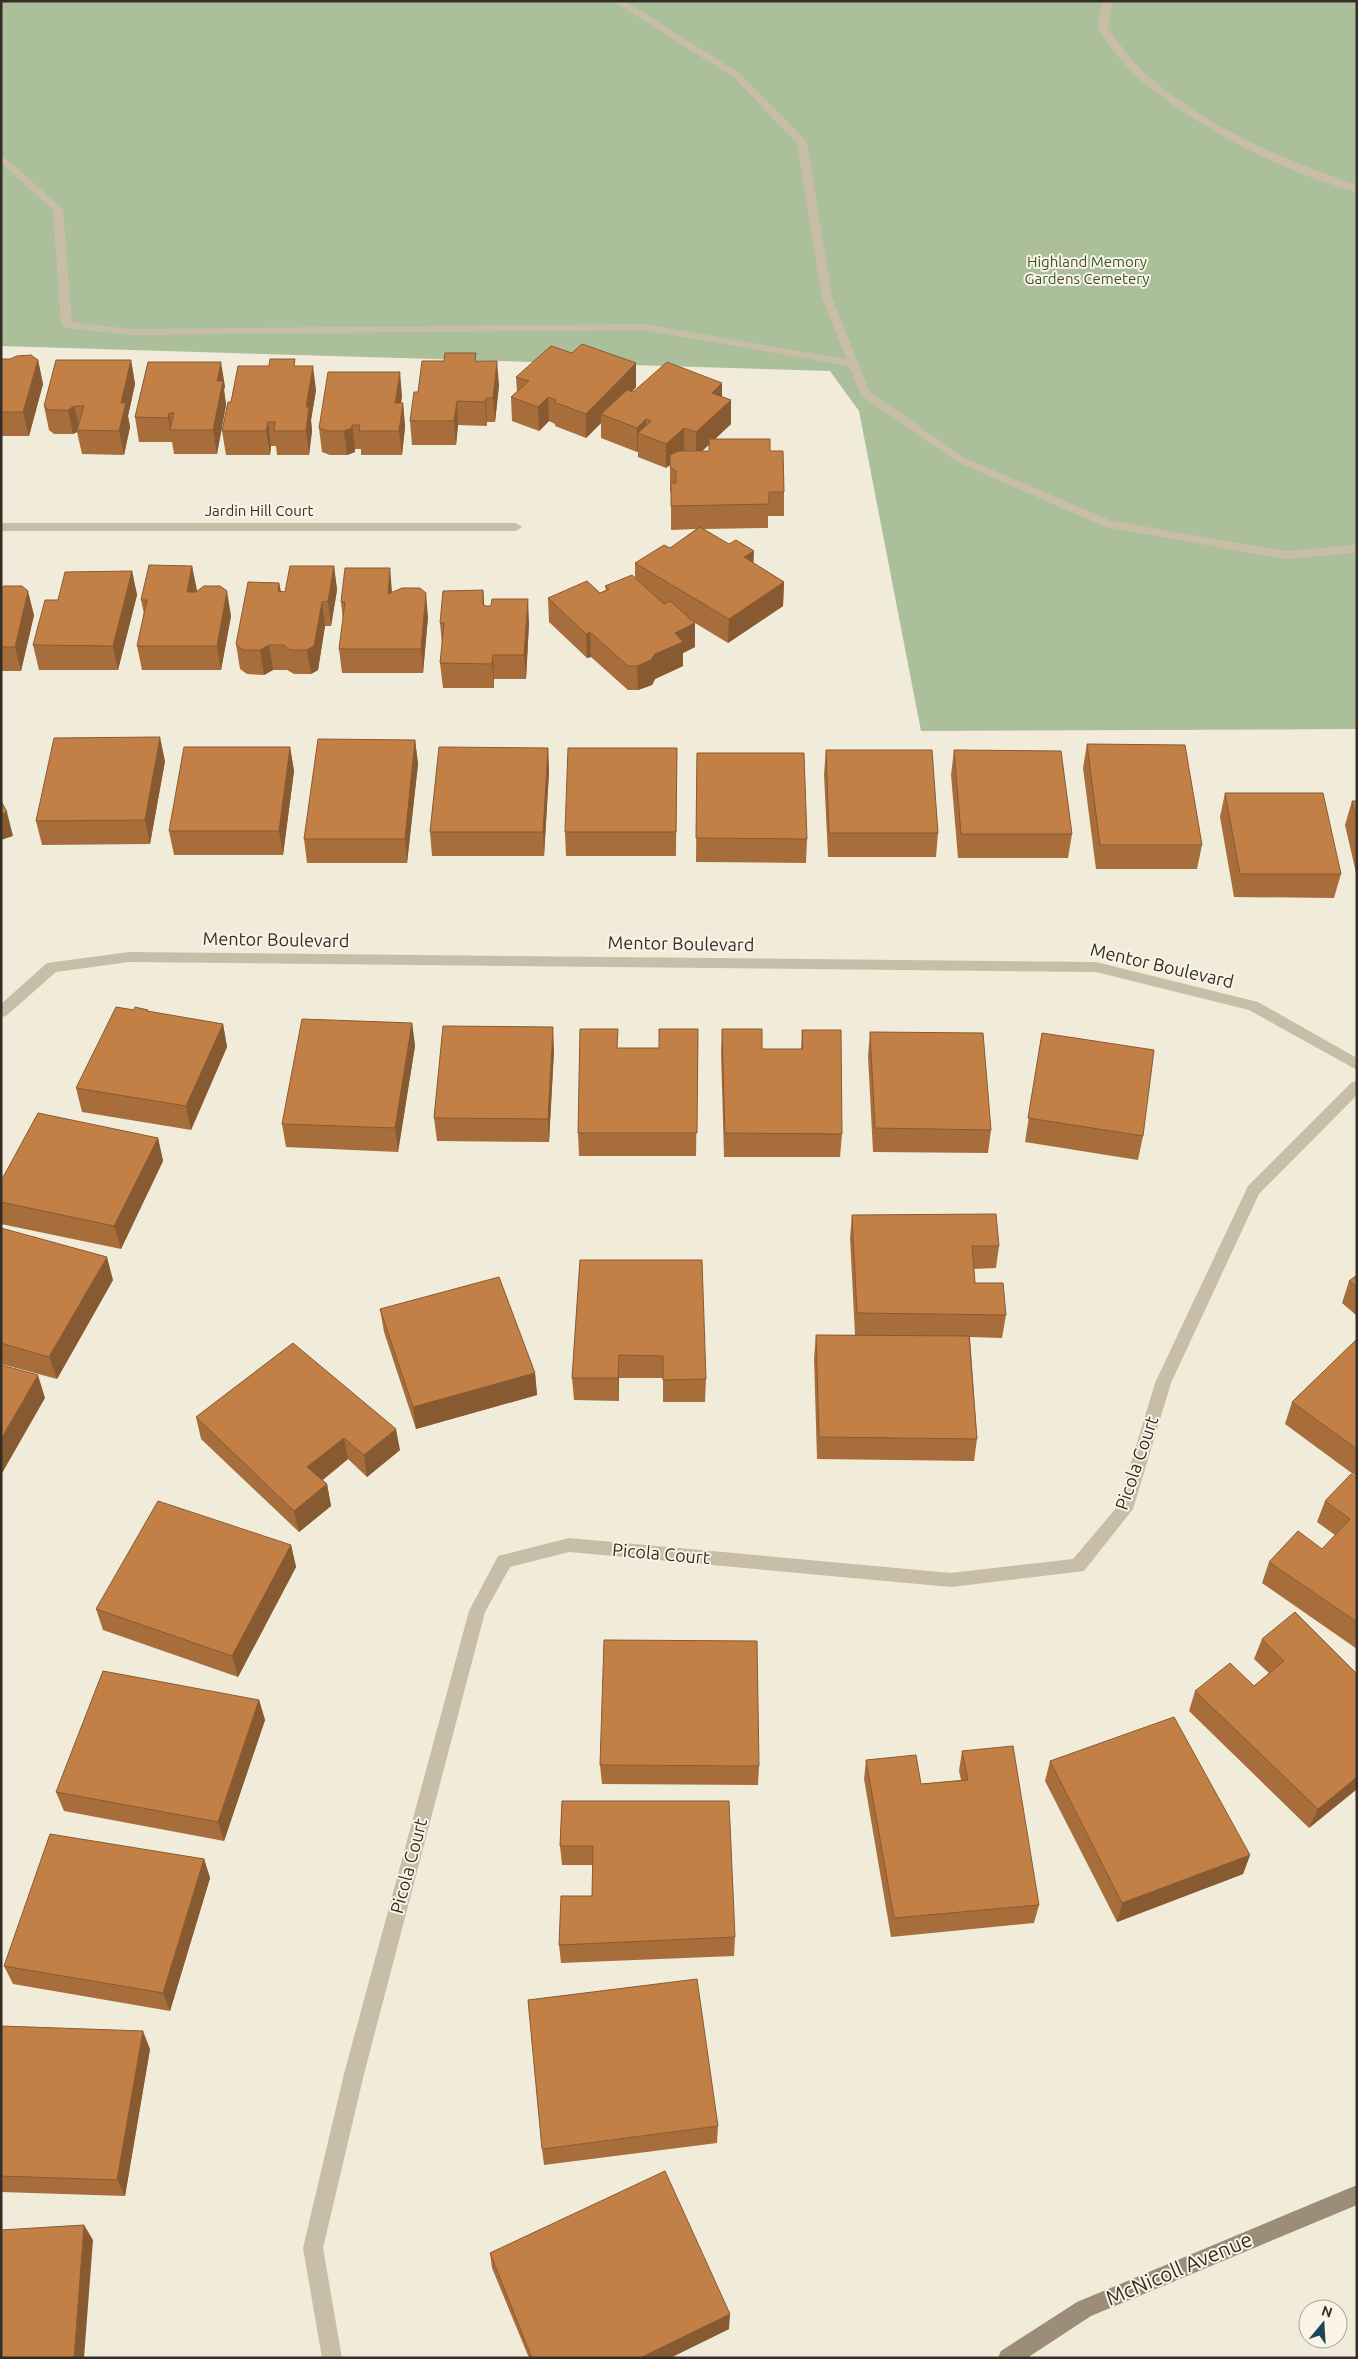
<svg xmlns="http://www.w3.org/2000/svg" width="1358" height="2359" font-family="Ubuntu,sans-serif">
  <rect width="100%" height="100%" fill="#f1ebda"/>
  <path fill="#aabf9a" d="M1,1H1357V729L921,731L859,411L830,371L1,346Z"/>
  <g fill="none" stroke-linecap="round" stroke-linejoin="round">
    <path fill="#c8bda6" fill-rule="evenodd" d="M613,1H625L739,73L807,142L832,297L870,392L965,458L1112,521L1285,551L1357,545V553L1285,559L1105,527L957,462L861,396L849,366L643,330L130,335L67,328L61,325L53,210L1,163V154L63,209L72,322L130,329L643,324L846,359L822,297L797,143L733,77Z
      M1102,1H1112L1108,29C1120,43 1130,60 1145,73C1202,125 1284,160 1357,185V192C1285,174 1195,126 1139,79C1123,65 1110,46 1098,29Z"/>
    <path fill="#c8bda6" fill-rule="evenodd" d="M1,523H516L522,527L516,531H1Z
      M129,952L1096,962L1258,1002L1357,1058V1070L1249,1010L1096,972L129,962L56,972L6,1016L1,1017V1004L47,963Z
      M1357,1081V1095L1259,1194L1171,1383L1133,1509L1084,1571L951,1587L569,1552L510,1567L485,1612L364,2074L323,2248L342,2358H322L303,2248L344,2074L469,1611L498,1556L569,1538L951,1573L1073,1559L1118,1506L1155,1383L1248,1186L1352,1082Z"/>
    <path fill="#9c8d78" fill-rule="evenodd" d="M1357,2185V2205L1091,2316L1027,2358H998L1001,2351L1077,2302Z"/>
  </g>
  <path fill="#a76e3c" fill-rule="evenodd" d="M1,359L38,360L43,384L29,436H1Z
    M131,360L135,384L128,416L130,427L124,455L82,454L77,432L73,434H54L49,430L44,406Z
    M476,361L499,385L495,422H487V426L458,425L456,445H412L410,421L418,392Z
    M296,366L316,390L311,420L312,431L309,455H277L276,446H271L270,455H226L222,431L231,402Z
    M516,377L636,387L632,392H633L722,383V397L731,424L715,439L770,451L784,492V516H768V528L704,529L754,563L784,582L783,606L728,643L695,623V647L683,653V666L655,679L652,685L638,690H628L591,657L587,658L549,622L548,598L600,593L606,590L605,586L635,578V563L670,548L696,529L671,530V492L670,491V465L666,468L638,457V451L637,452L601,438V423L586,438L555,426V424L549,421L539,431L512,421L511,397L517,392ZM709,444V451H702Z
    M225,386L224,390L226,405L217,454H174L172,442H139L135,417Z
    M402,396L401,403H403L405,427L402,455H361V449H355V452L347,455H330L322,452L319,428Z
    M192,566L196,592L231,616L221,670H142L137,646L144,614L141,600Z
    M334,566L337,590L331,626H325L318,670L311,674H294L287,670H273L264,675L247,674L240,669L236,644L279,583L281,591L285,592Z
    M132,571L137,595L118,670H39L33,645L58,600Z
    M1,585L2,587L34,615L21,671H1Z
    M483,590L484,606L529,623L526,679H494V688H443L440,663L442,644L440,623Z
    M392,592L428,617L423,673H342L339,649L343,620L341,602Z
    M415,740L418,764L407,863H307L304,839Z
    M1087,744L1202,845L1197,869H1096L1083,768Z
    M290,747L294,771L283,855H174L169,831Z
    M548,748L549,772L544,856H432L430,832Z
    M677,748L676,856H566L565,832Z
    M826,750L938,833L936,857H828L824,774Z
    M954,750L1072,834L1068,858H958L951,775Z
    M697,753L807,839L806,863L696,862Z
    M165,761L150,844L42,845L36,821Z
    M1225,793L1341,874L1334,898L1234,897L1220,817Z
    M1352,801H1357V877L1345,825Z
    M134,1010H148L149,1012L223,1024L227,1047L191,1130L82,1112L76,1088Z
    M412,1023L415,1046L398,1152L286,1147L282,1124Z
    M698,1029L696,1156H579L578,1133L618,1048H659Z
    M722,1029L762,1049H801L802,1030L842,1134L840,1157H724L721,1053Z
    M870,1032L991,1130L988,1153L873,1152L868,1056Z
    M1042,1033L1143,1136L1138,1160L1025,1142Z
    M554,1050L549,1142L437,1141L434,1118Z
    M158,1138L163,1161L121,1249L1,1224V1202Z
    M852,1215L999,1246L996,1268L974,1269L975,1283L1006,1315L1002,1338L970,1337L977,1439L974,1461L817,1459L814,1358L816,1335H855L850,1238Z
    M1,1228L113,1280L57,1379L1,1364Z
    M580,1260L706,1379L705,1402H663V1378H619V1401L574,1400L572,1378Z
    M1357,1275V1316L1342,1303L1349,1281Z
    M380,1309L535,1373L537,1395L416,1429L384,1332Z
    M1357,1339V1477L1285,1424L1292,1402Z
    M293,1343L400,1450L367,1477L348,1459L322,1480L327,1484L331,1506L299,1532L201,1439L196,1417Z
    M1357,1478V1649L1262,1583L1269,1562L1322,1549L1335,1535L1317,1522L1325,1501Z
    M291,1545L296,1567L238,1677L103,1630L96,1609Z
    M1262,1639L1357,1674V1789L1309,1828L1189,1711L1195,1691L1254,1686L1269,1673L1254,1659Z
    M259,1700L265,1720L224,1841L64,1811L56,1792Z
    M962,1751L1039,1905L1034,1923L891,1937L864,1779L866,1760L921,1784L961,1780L959,1771Z
    M1050,1761L1250,1855L1243,1874L1117,1922L1045,1781Z
    M600,1765L759,1766L758,1785L602,1784Z
    M562,1801L735,1937L734,1956L561,1963L559,1945L592,1896L593,1865H562L560,1846Z
    M204,1859L210,1878L170,2011L13,1984L4,1966Z
    M1,2026L150,2049L125,2196L1,2192Z
    M718,2126L717,2143L544,2165L542,2149Z
    M490,2253L729,2329L670,2358H529L492,2268Z"/>
  <path fill="#885a31" d="M38,360L43,384L29,436L23,412Z
    M131,360L135,384L128,416L130,427L124,455L119,431L121,403Z
    M497,361L499,385L495,422L493,398Z
    M221,362L225,386L224,390L226,405L217,454L213,430L217,381Z
    M636,363V387L607,416L601,414V423L586,438V414Z
    M313,366L316,390L311,420L312,431L309,455L306,431V407Z
    M400,372L402,396L398,427L395,403Z
    M722,383V407L712,393Z
    M548,397L549,421L539,431L538,407Z
    M486,398L487,422V426L485,402Z
    M731,400V424L696,457V432Z
    M457,401L458,425L456,445L454,421Z
    M403,403L405,427L402,455L399,431Z
    M74,406L80,430H77V432L73,434L68,410Z
    M169,413L172,430H171L168,418Z
    M646,419V436L638,433V451L637,452V428Z
    M268,422L271,446L270,455L266,431Z
    M352,425L355,449V452L347,455L344,431Z
    M684,428V452L666,468V444Z
    M754,551L753,575L744,557Z
    M192,566L197,590L191,616L187,592Z
    M334,566L337,590L331,626L328,601Z
    M390,568L392,592L388,594Z
    M132,571L137,595L118,670L113,646Z
    M784,582L783,606L728,643L729,619Z
    M279,583L283,607L278,591Z
    M483,590L485,614L483,605Z
    M28,591L34,615L21,671L15,647Z
    M227,591L231,616L221,670L217,646Z
    M426,593L428,617L423,673L421,649Z
    M528,599L529,623L526,679L524,655Z
    M322,602L325,626L318,670L311,674L307,650Z
    M695,623V647L683,653V666L655,679L652,685L638,690L637,666L655,654L675,633Z
    M590,632L591,657L587,658L586,634Z
    M269,645L273,670L264,675L260,650Z
    M493,655L494,679V688L492,664Z
    M160,737L165,761L150,844L145,820Z
    M415,740L418,764L407,863L405,839Z
    M290,747L294,771L283,855L279,831Z
    M548,748L549,772L544,856L543,832Z
    M7,812L13,836L1,840V814Z
    M412,1023L415,1046L398,1152L395,1128Z
    M223,1024L227,1047L191,1130L186,1106Z
    M553,1027L554,1050L549,1142L548,1119Z
    M158,1138L163,1161L121,1249L114,1226Z
    M107,1257L113,1280L57,1379L49,1357Z
    M619,1355V1401L618,1378Z
    M535,1373L537,1395L416,1429L413,1407Z
    M38,1375L45,1398L1,1475V1439Z
    M396,1429L400,1450L367,1477L364,1455Z
    M344,1438L348,1459L312,1489L307,1467Z
    M327,1484L331,1506L299,1532L294,1511Z
    M291,1545L296,1567L238,1677L232,1656Z
    M259,1700L265,1720L224,1841L218,1822Z
    M1357,1777V1789L1309,1828L1318,1809Z
    M1250,1855L1243,1874L1117,1922L1122,1903Z
    M204,1859L210,1878L170,2011L163,1993Z
    M143,2031L150,2049L125,2196L117,2180Z
    M84,2225L93,2240L84,2358H74Z
    M730,2314L729,2329L670,2358H640Z"/>
  <path fill="#c28046" stroke="#885a31" d="M582,344L636,363L586,414L554,402L556,400L548,397L538,407L511,397L529,381L516,377L551,346L572,353Z
    M445,353H476L475,361H497L493,398H486L485,402L457,401L454,421H410L414,392H418L422,361H444Z
    M31,355L38,360L23,412H1V359H10L17,356Z
    M270,359H295L294,366H313L306,407H309L306,431H274L275,422H268L266,431H222L228,402H231L238,366H269Z
    M56,360H131L121,403H126L119,431L77,430L84,406H74L68,410H49L44,406Z
    M148,362H221L217,381H223L213,430H170L174,413H169L168,418L135,417Z
    M667,362L722,383L712,393L731,400L696,432L684,428L666,444L638,433L651,421L646,419L637,428L601,414L627,390L633,392Z
    M328,372H400L395,403H403L399,431H359L360,425H352V428L344,431H327L319,428Z
    M709,439H770V451H783L784,492H769V504L671,506V483H676V471L670,467V455L679,451H709Z
    M700,527L729,544L736,540L754,551L744,557L784,582L729,619L635,563L664,545L670,548Z
    M149,565L192,566L187,592H196L204,586H220L227,591L217,646H137L147,600H141Z
    M290,566H334L328,601L322,602L314,646L307,650H290L284,645H269L260,650H243L236,644L248,582L279,583L278,591L285,592Z
    M345,568H390L388,594L402,588H420L426,593L421,649H339L345,602H341Z
    M132,571L113,646L33,645L45,600H58L65,572Z
    M632,575L664,604L670,601L695,623L675,633L683,642L655,654L651,660L637,666H628L590,632L586,634L548,598L587,581L600,593L609,589L605,586Z
    M4,586H22L28,591L15,647H1V588Z
    M483,590V605L486,606H491L492,599H528L524,655H493L492,664L440,663L444,623H440L443,591Z
    M160,737L145,820L36,821L54,738Z
    M318,739L415,740L405,839H304Z
    M1087,744L1185,745L1202,845H1100Z
    M184,747H290L279,831H169Z
    M439,747L548,748L543,832H430Z
    M568,748H677L676,832H565Z
    M826,750H932L938,833H829Z
    M954,750L1061,751L1072,834H961Z
    M697,753H804L807,839L696,838Z
    M1225,793H1323L1341,874H1240Z
    M1,801L7,812L1,814Z
    M1352,801H1357V823Z
    M116,1007L134,1010L135,1007L148,1010L147,1011L223,1024L186,1106L76,1088Z
    M302,1019L412,1023L395,1128L282,1124Z
    M443,1026L553,1027L548,1119L434,1118Z
    M580,1029H618L617,1048H659V1029H698L697,1133H578Z
    M722,1029H762V1049H803L802,1030H841L842,1134L725,1133Z
    M870,1032L983,1033L991,1130L875,1128Z
    M1042,1033L1154,1050L1143,1136L1028,1118Z
    M38,1113L158,1138L114,1226L1,1202V1181Z
    M996,1214L999,1246H972L975,1283H1003L1006,1315L857,1313L852,1215Z
    M1,1228L107,1257L49,1357L1,1343Z
    M580,1260H702L706,1379L663,1380V1356L619,1355L618,1378H572Z
    M1357,1275V1287L1349,1281Z
    M499,1277L535,1373L413,1407L380,1309Z
    M816,1335L969,1336L977,1439L819,1437Z
    M1357,1339V1449L1292,1402Z
    M293,1343L396,1429L364,1455L344,1438L307,1467L327,1484L294,1511L196,1417Z
    M1,1365L38,1375L1,1439Z
    M1351,1474L1357,1478V1622L1269,1562L1298,1531L1322,1549L1350,1519L1325,1501Z
    M158,1501L291,1545L232,1656L96,1609Z
    M1295,1612L1357,1674V1777L1318,1809L1195,1691L1230,1663L1254,1686L1284,1661L1262,1639Z
    M604,1640L757,1641L759,1766L600,1765Z
    M103,1671L259,1700L218,1822L56,1792Z
    M1174,1717L1250,1855L1122,1903L1050,1761Z
    M1013,1746L1039,1905L894,1918L866,1760L916,1755L921,1784L968,1780L962,1751Z
    M562,1801H729L735,1937L559,1945L561,1896H592L593,1846H560Z
    M50,1834L204,1859L163,1993L4,1966Z
    M697,1979L718,2126L542,2149L528,2000Z
    M1,2026L143,2031L117,2180L1,2176Z
    M665,2171L730,2314L640,2358H532L490,2253Z
    M84,2225L74,2358H1V2230Z"/>
  <g text-anchor="middle" stroke-width="4" stroke-linejoin="round" paint-order="stroke">
    <g font-size="15" fill="#3b522b" stroke="#f9f4e6">
      <text x="1087" y="267">Highland Memory<tspan x="1087" dy="17">Gardens Cemetery</tspan></text>
    </g>
    <g font-size="15" fill="#342e27" stroke="#f9f4e6">
      <text x="259" y="516">Jardin Hill Court</text>
    </g>
    <g font-size="18" fill="#342e27" stroke="#f9f4e6">
      <text transform="translate(276 940) rotate(1)" y="6">Mentor Boulevard</text>
      <text transform="translate(681 944) rotate(1)" y="6">Mentor Boulevard</text>
      <text transform="translate(1162 966) rotate(13)" y="6">Mentor Boulevard</text>
      <text transform="translate(1137 1463) rotate(-71)" y="6">Picola Court</text>
      <text transform="translate(661 1554) rotate(5)" y="6">Picola Court</text>
      <text transform="translate(409 1866) rotate(-75)" y="6">Picola Court</text>
    </g>
    <g font-size="21" fill="#342e27" stroke="#f9f4e6">
      <text transform="translate(1179 2269) rotate(-23)" y="7">McNicoll Avenue</text>
    </g>
  </g>
  <rect width="1358" height="2359" fill="none" stroke="#342e27" stroke-width="5"/>
  <g transform="translate(1323 2324) rotate(18)"><circle r="24" fill="#f9f4e6" stroke="#aaa59a"/>
  <path d="M0-4L9 19L0 12L-9 19Z" fill="#1e4555"/>
  <text y="-8" font-size="14" font-weight="bold" text-anchor="middle" fill="#342e27">N</text>
  </g>
</svg>
